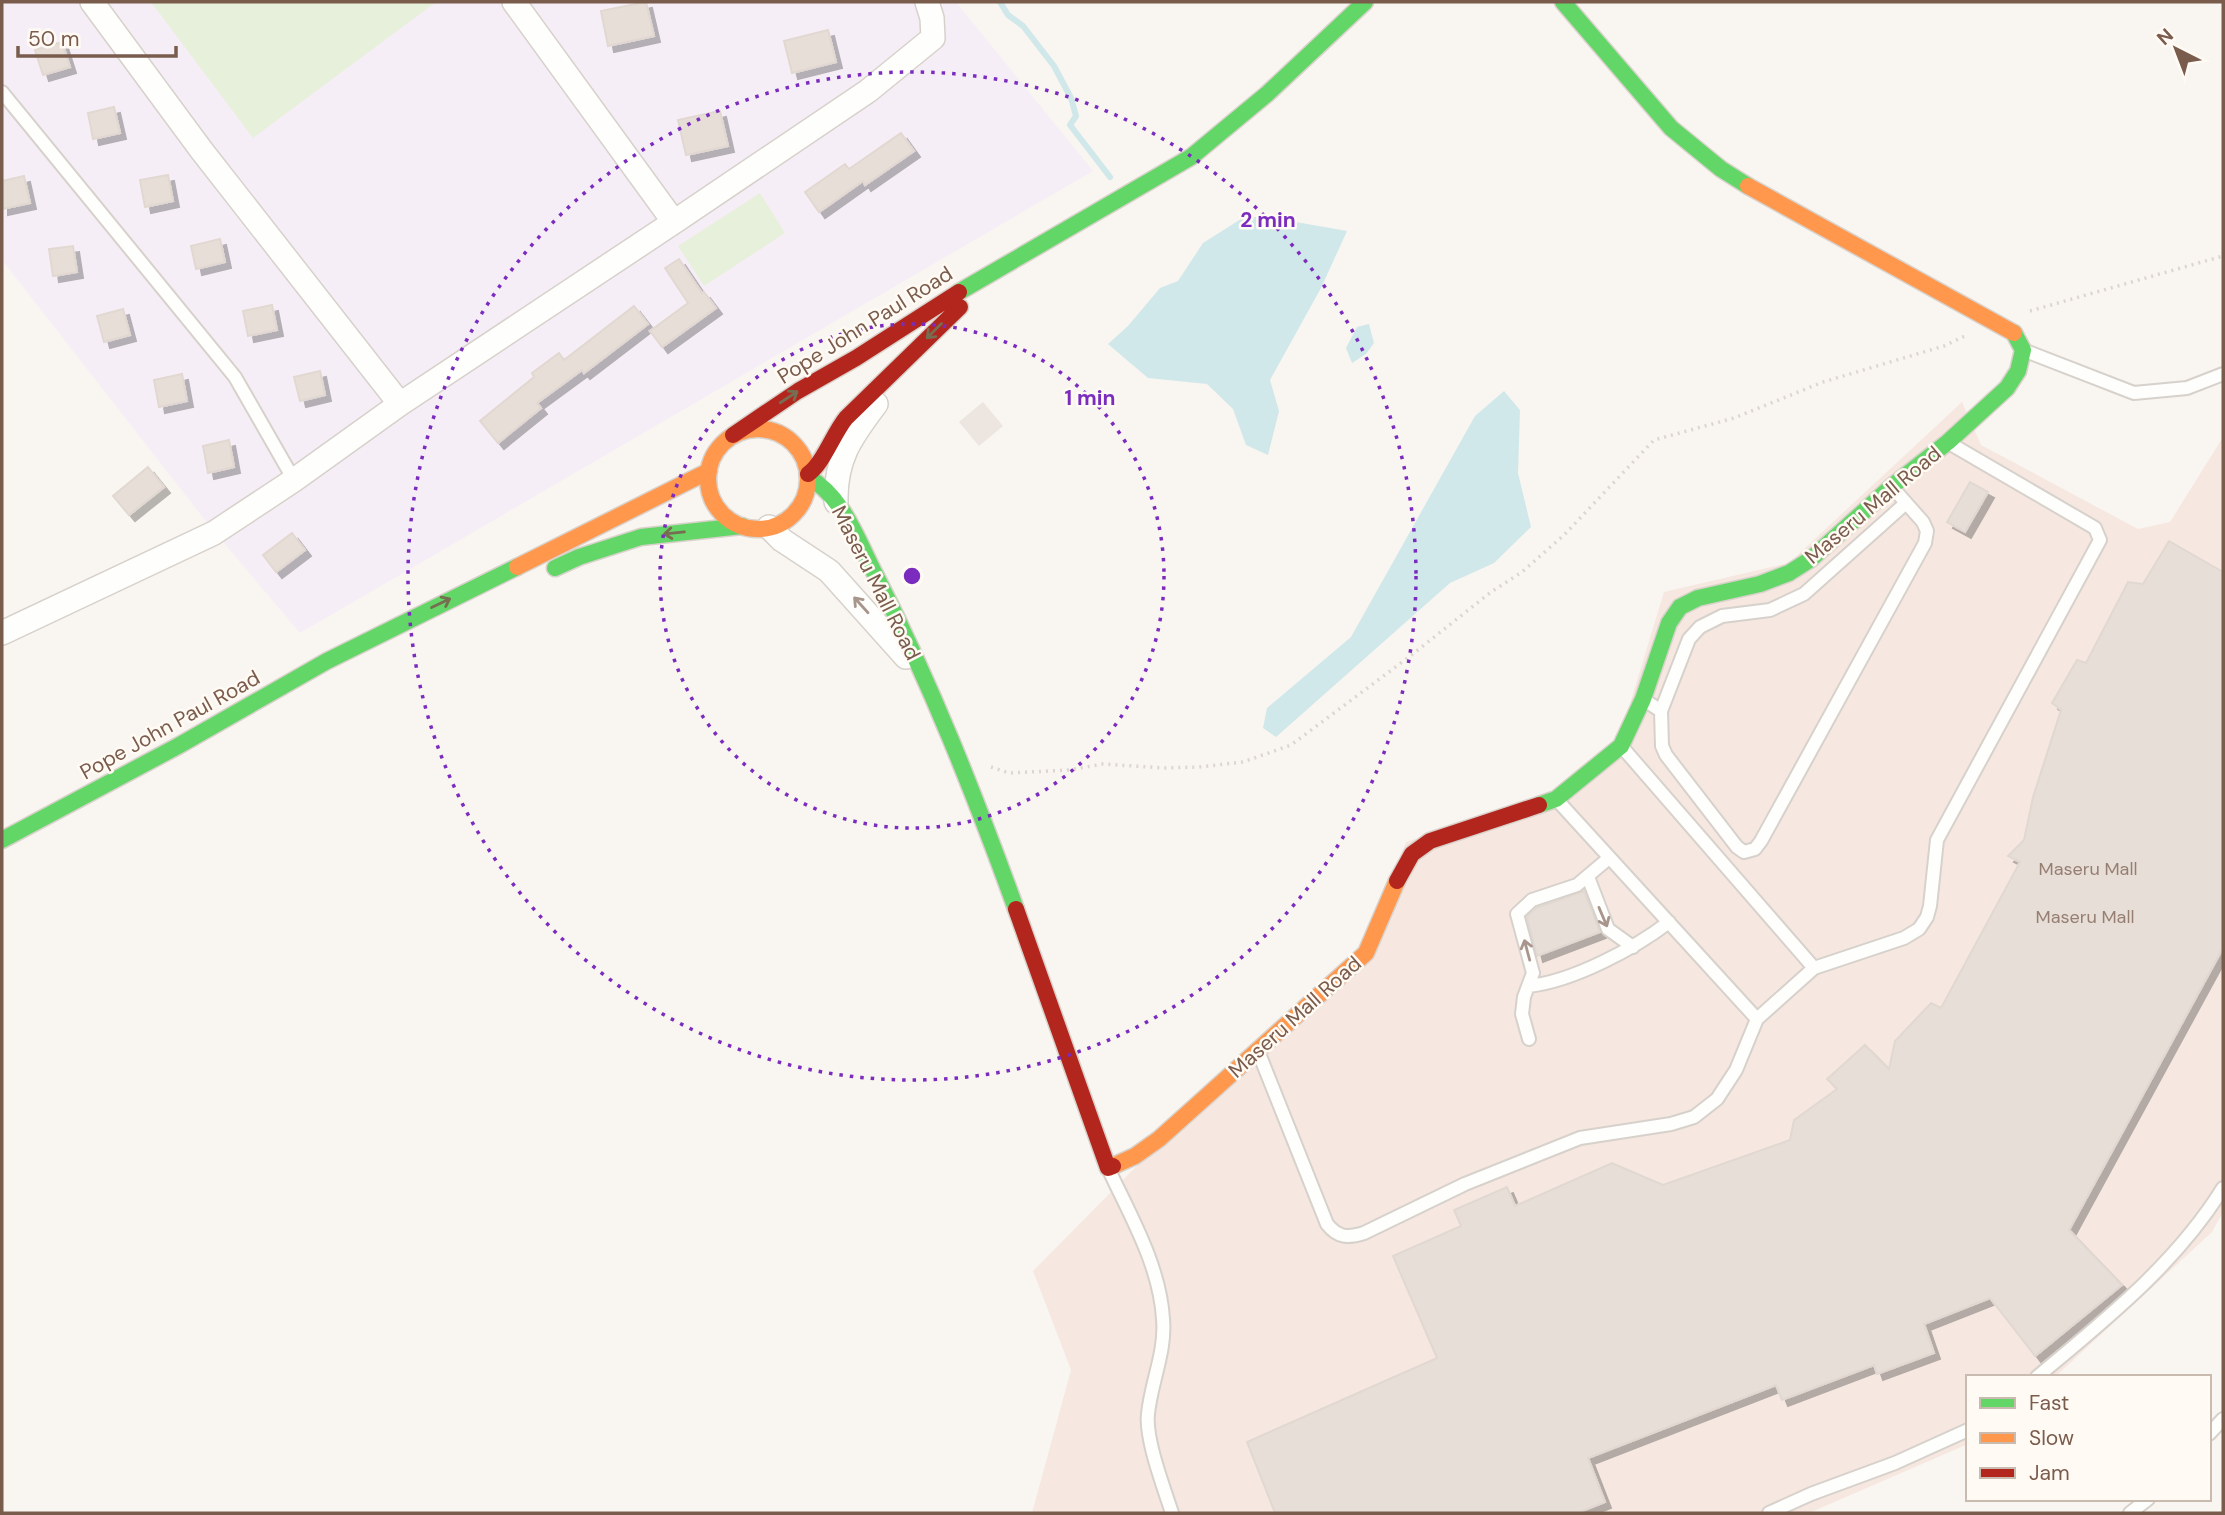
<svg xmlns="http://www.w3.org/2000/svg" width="2225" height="1515" font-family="'DM Sans',sans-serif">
  <defs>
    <filter id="shadow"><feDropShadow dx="6" dy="6" stdDeviation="0" flood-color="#0004"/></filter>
  </defs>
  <rect width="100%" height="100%" fill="#f9f5f0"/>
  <path fill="#f6e8e1" d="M1962,402L1981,445L2138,529L2170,522L2223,437V1212L2212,1232L2055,1377H1968V1444L1809,1513H1032L1071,1370L1033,1271L1276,1025L1365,949L1406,842L1556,795L1618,743L1664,592L1789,563Z"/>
  <path fill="#ede5e0" d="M983,402L1003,426L979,446L959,422Z"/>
  <path fill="#f6eef6" d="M2,2H956L1093,171L300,633L208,524L2,260Z"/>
  <path fill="#e7f0db" d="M151,2H436L253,138Z
    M760,193L785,233L704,286L678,246Z"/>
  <path fill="#d0e8ea" d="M1262,216L1347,231L1321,288L1270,380L1279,411L1268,455L1246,445L1233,409L1207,384L1148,378L1108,344L1128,326L1160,288L1178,281L1203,243L1241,219Z
    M1369,324L1374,343L1366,354L1352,363L1346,348L1357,327Z
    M1504,391L1520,410L1518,473L1531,527L1494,563L1450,583L1276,737L1263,728L1267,708L1351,637L1475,416Z"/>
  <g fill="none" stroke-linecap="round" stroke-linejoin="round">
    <path stroke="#d0e8ea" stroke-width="6" d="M1000,2L1008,15L1023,26L1054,66L1071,98L1076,116L1070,125L1110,177"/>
  </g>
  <path fill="#e6ded7" stroke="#e2d8d2" stroke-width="2" filter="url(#shadow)" d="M646,2L654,36L608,46L601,11Z
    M828,30L836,62L792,73L784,41Z
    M62,42L70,67L43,75L35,50Z
    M114,107L120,133L93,139L88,113Z
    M720,111L728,146L686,155L678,120Z
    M901,133L914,151L865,185L863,181L819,212L805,192L845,164L849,169Z
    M168,175L173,201L145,207L140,180Z
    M24,176L30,203L2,209V181Z
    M220,239L225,262L196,269L191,246Z
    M73,246L77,272L53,276L49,249Z
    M679,259L702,293L704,292L716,308L662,347L650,331L688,303L665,268Z
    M272,305L277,330L248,336L243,311Z
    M634,306L648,324L584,373L582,370L537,403L541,408L498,443L480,421L534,377L532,373L559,353L564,360Z
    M123,309L130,335L104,342L97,316Z
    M320,371L325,395L300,401L294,377Z
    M182,374L187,401L159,407L154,380Z
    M229,440L234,467L208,473L203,446Z
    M148,467L164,487L129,515L113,496Z
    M1970,482L1988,492L1965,532L1947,522Z
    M292,533L305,550L276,572L263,555Z
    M2169,541L2223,572V948L2069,1230L2122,1285L2035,1356L1990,1298L1924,1324L1934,1353L1877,1374L1874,1365L1782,1400L1776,1385L1588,1458L1605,1502L1577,1513H1275L1247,1442L1437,1358L1393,1256L1461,1226L1454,1210L1507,1187L1515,1206L1612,1163L1663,1185L1790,1140L1794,1120L1837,1089L1827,1079L1865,1045L1889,1069L1895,1041L1931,1003L1941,1008L2020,862L2008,856L2024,840L2033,797L2061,710L2052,703L2077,660L2086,663L2128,582L2143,584Z
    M1584,891L1600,932L1537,956L1527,917L1536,908Z"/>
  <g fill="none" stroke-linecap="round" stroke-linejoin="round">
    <g stroke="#d7d1cb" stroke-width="16">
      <path id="lane" d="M2,92L235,377L294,480
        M2023,350L2134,393L2187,388L2223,374
        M1643,699L1661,711L1662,746L1666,755L1737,847L1744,852L1755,849L1761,841L1925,543L1927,531L1923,522L1892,487
        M1661,711L1689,639L1700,627L1722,616L1770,610L1804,594L1906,503
        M1622,747L1814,968
        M1557,800L1757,1019
        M1588,877L1608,929L1633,947
        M1528,986C1571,982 1634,949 1669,922
        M1529,1039L1522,1014L1524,997L1533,973L1517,914L1532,900L1577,885L1609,858
        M1258,1051L1327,1224C1338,1238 1348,1238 1364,1233L1465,1184L1580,1138L1671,1124L1694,1117L1717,1099L1736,1070L1757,1019L1814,968L1904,938L1919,929L1927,917L1930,906L1937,840L2100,540L2095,528L1949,443
        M1108,1168C1130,1215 1160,1266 1163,1319C1166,1352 1151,1382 1148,1414C1145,1439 1164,1488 1172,1513
        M2037,1377C2105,1320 2176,1264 2223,1188
        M2209,1434L2223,1419
        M1769,1513L1811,1494L1895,1463L1968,1430
        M2130,1513L2148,1499"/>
    </g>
    <g stroke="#d7d1cb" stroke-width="26">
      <path id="street" d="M92,2L202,151L400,404
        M674,222L868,91L933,38L932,18L927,2
        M836,502C835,459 851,437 876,404
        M769,527L782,540L829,571L906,657
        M2,633L214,533L294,480L400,404L674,222L514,2"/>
    </g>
    <g stroke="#d9d2cb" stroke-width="19">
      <path id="fast" d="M1563,2L1671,128L1721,169L1748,186
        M959,292L1191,157L1267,94L1365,2
        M808,477C844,497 858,542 876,576C931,684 975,796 1016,909
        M555,568L579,557L641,537L742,526
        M1539,805L1556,799L1621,746L1643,699L1669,623L1680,607L1698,598L1760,584L1789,573L1811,559L1891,487L1948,442L2007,388L2018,371L2023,350L2014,333
        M2,840L178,746L327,661L517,567"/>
    </g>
    <g stroke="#d9d2cb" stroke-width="19">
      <path id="slow" d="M1748,186L2014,333
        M708 479a50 50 0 1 1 100 0a50 50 0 1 1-100 0Z
        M517,567L709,471
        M1113,1166L1135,1156L1159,1139L1366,953L1397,881"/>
    </g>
    <g stroke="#d9d2cb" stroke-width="19">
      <path id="jam" d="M733,435L798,391L856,358L959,292
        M808,474C823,464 833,434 846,418L960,307
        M1397,881L1412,854L1430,841L1539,805
        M1016,909L1108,1168L1113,1166"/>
    </g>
    <path stroke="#dcd5d0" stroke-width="3.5" stroke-dasharray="2 5" stroke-linecap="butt" d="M2030,311L2223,256
      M991,767L1009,773L1069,770L1103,764L1164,768L1199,767L1243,762L1291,745L1409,657L1491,592L1522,572L1564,535L1654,440L1734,418L1823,382L1944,346L1967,335"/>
    <use href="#lane" stroke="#fefefd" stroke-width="12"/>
    <use href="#street" stroke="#fefefd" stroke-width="23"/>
    <use href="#fast" stroke="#63d668" stroke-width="16"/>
    <use href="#slow" stroke="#ff974d" stroke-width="16"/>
    <use href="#jam" stroke="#b3261e" stroke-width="16"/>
  </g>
  <defs><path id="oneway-shaft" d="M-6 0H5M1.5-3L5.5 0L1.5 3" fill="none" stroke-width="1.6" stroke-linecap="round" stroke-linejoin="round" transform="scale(1.75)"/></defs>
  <g stroke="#776e51">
    <use href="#oneway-shaft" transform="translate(934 331) rotate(135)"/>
    <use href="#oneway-shaft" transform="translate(789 397) rotate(-33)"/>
    <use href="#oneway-shaft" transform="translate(674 533) rotate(174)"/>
    <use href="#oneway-shaft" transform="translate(441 603) rotate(-26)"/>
  </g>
  <g stroke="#a8958b">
    <use href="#oneway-shaft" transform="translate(861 605) rotate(-132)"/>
    <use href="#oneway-shaft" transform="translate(1603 917) rotate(67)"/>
    <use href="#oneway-shaft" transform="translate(1527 950) rotate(-105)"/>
  </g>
  <g fill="none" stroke="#7b2cbf" stroke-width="3.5" stroke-dasharray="3.5 7">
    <circle cx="912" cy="576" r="252"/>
    <circle cx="912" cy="576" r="504"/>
  </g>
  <g text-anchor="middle" stroke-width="5" stroke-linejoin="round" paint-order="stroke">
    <g font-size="18" fill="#977e72">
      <text x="2088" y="875">Maseru Mall</text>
      <text x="2085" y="923">Maseru Mall</text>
    </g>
    <g font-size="21" fill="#7a5c4d" stroke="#fffaf3">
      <text transform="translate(865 325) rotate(-32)" y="7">Pope John Paul Road</text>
      <text transform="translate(1873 505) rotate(-40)" y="7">Maseru Mall Road</text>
      <text transform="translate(876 583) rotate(63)" y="7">Maseru Mall Road</text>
      <text transform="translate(170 725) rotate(-29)" y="7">Pope John Paul Road</text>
      <text transform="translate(1295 1017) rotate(-42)" y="7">Maseru Mall Road</text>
    </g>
  </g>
  <circle cx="912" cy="576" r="10" fill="#7b2cbf" stroke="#fffaf3" stroke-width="3.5"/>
  <g font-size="21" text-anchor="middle" font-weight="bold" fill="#7b2cbf" stroke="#fffaf3" stroke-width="5" stroke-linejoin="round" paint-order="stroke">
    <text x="1268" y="227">2 min</text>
    <text x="1090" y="405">1 min</text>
  </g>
  <rect width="2225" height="1515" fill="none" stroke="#7a5c4d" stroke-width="7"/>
  <rect x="1966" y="1375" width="245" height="126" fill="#fffaf3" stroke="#cabbb1" stroke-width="2"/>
  <rect x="1980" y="1398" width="35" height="10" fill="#63d668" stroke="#cabbb1" stroke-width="2"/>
  <text x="2029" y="1410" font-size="21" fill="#7a5c4d">Fast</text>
  <rect x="1980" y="1433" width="35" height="10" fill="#ff974d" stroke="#cabbb1" stroke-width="2"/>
  <text x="2029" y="1445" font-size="21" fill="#7a5c4d">Slow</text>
  <rect x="1980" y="1468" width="35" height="10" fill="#b3261e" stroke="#cabbb1" stroke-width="2"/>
  <text x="2029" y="1480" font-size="21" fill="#7a5c4d">Jam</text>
  <g transform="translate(2176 49) rotate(318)" stroke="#fffaf3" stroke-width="5" paint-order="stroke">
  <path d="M0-5L12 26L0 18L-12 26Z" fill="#7a5c4d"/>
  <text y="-10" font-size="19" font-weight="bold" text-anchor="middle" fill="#7a5c4d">N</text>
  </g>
  <path d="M18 46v10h158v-10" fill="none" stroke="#7a5c4d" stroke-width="3.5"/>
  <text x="28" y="46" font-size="21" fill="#7a5c4d" stroke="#fffaf3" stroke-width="5" paint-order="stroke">50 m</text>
</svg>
